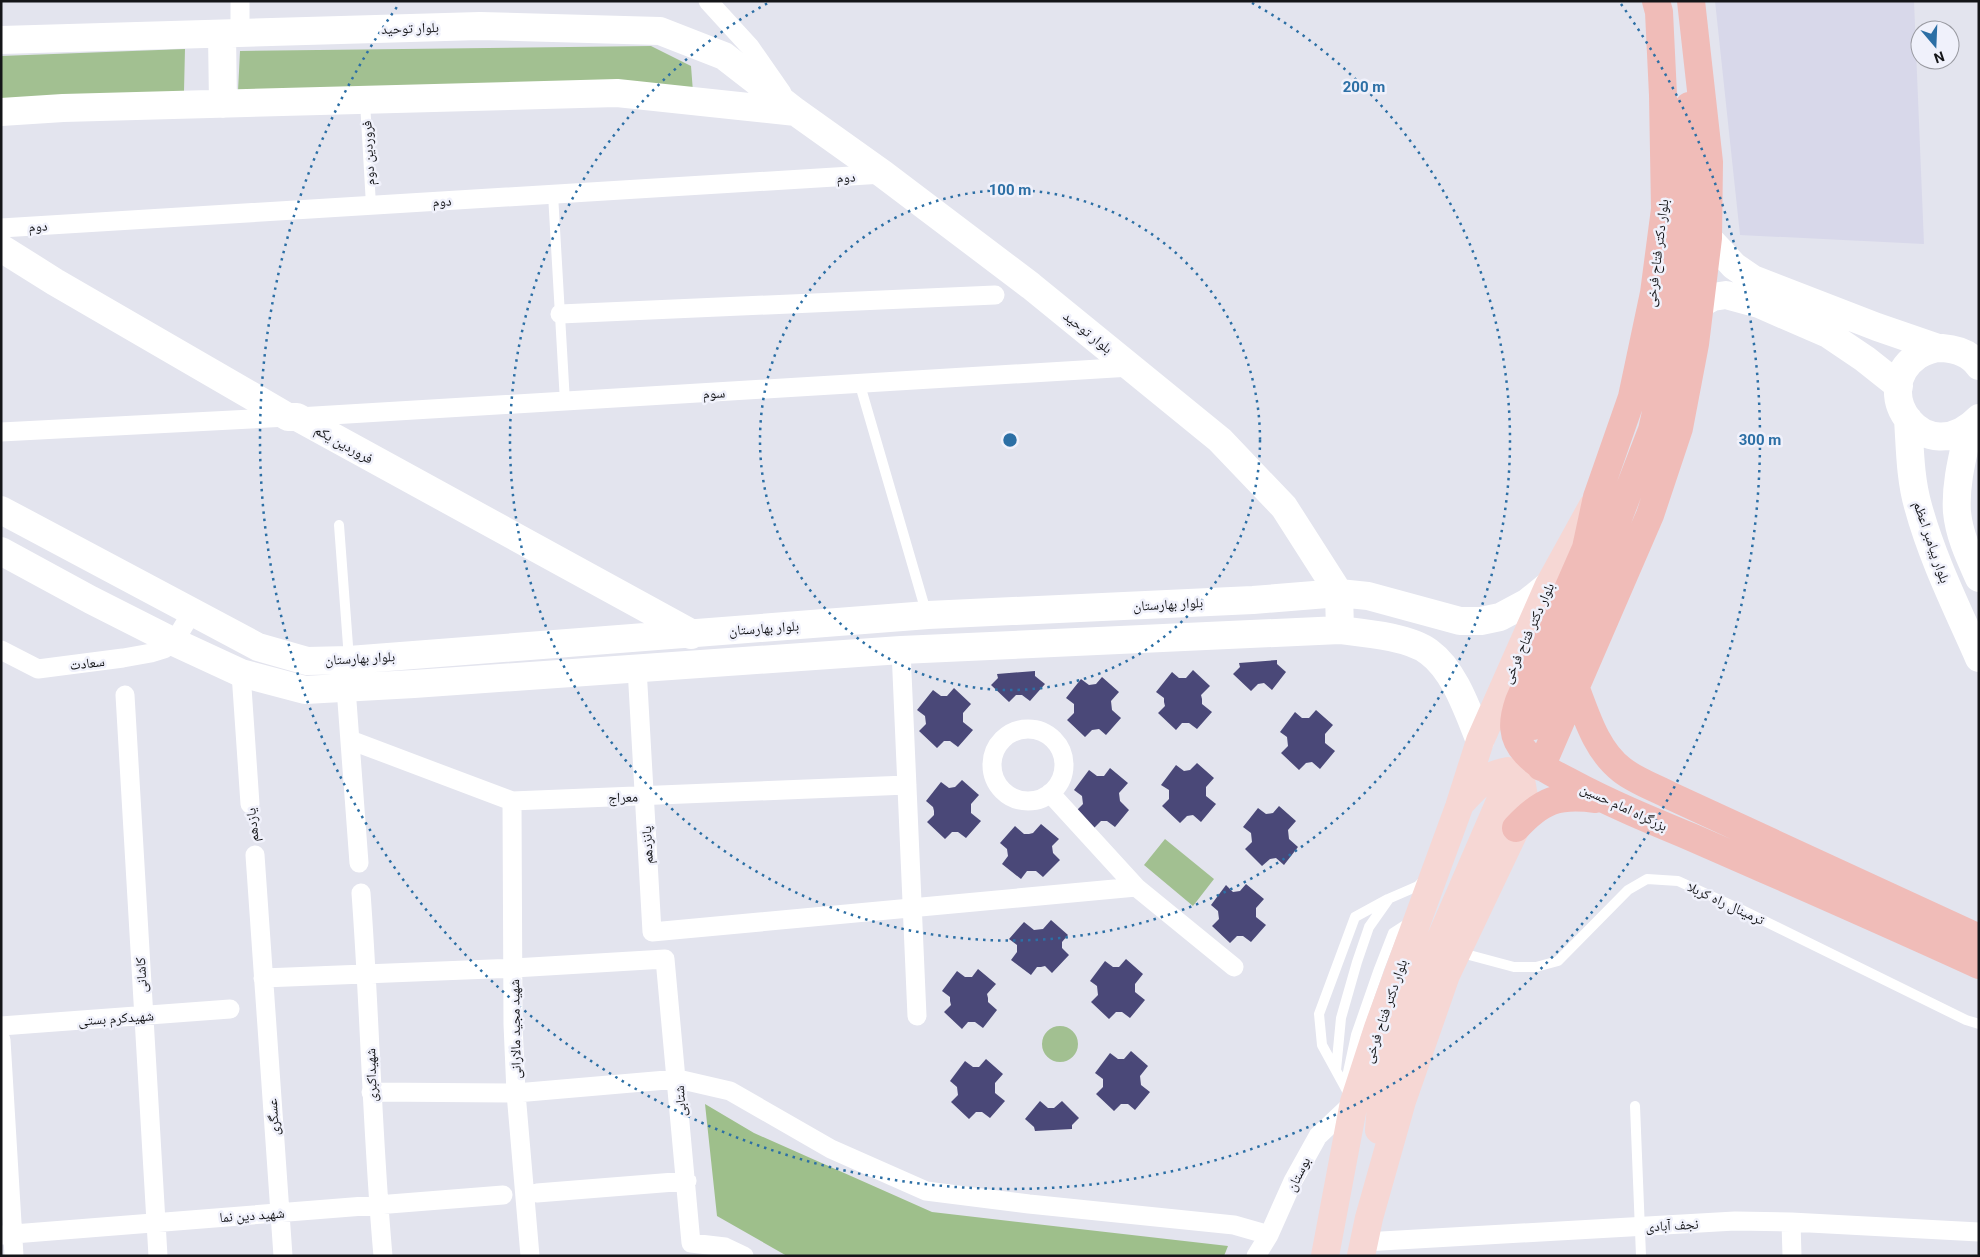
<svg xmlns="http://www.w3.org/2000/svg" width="1980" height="1257" font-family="Roboto,'Noto Naskh Arabic',sans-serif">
  <rect width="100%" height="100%" fill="#e3e4ee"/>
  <path fill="#d8d8ea" d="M1715,1H1914L1924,244L1740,235Z"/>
  <path fill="#a2c091" d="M651,46L691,66L693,92L238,91L240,51Z
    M185,49L184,91L1,103V56Z
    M1165,839L1214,879L1193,906L1144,865Z
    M1042 1044a18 18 0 1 1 36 0a18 18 0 1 1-36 0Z"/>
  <path fill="#9ebf8b" d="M705,1104L754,1133L932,1212L1228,1246L1224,1256H787L717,1216Z"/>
  <path fill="#4a4878" d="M1277,660V664L1286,672L1272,690L1264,683L1258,684L1251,691L1233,674L1240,667L1239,663Z
    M1193,670L1210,686L1201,695L1202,699V704L1212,712L1197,729L1189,723H1182L1176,730L1158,713L1165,706L1164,702V698L1156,692L1172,672L1179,678H1186Z
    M1035,671V676L1045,684L1030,701L1022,695H1016L1009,702L991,685L998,678L997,674Z
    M1102,677L1119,692L1111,701L1112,710L1121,718L1106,735L1099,729L1092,730L1085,737L1067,720L1074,713V704L1066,698L1081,679L1089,685L1096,684Z
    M954,688L971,704L963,713V722L973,730L958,747L950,741H944L937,748L919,731L926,724L925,716L917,710L933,690L941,696H947Z
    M1316,710L1333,725L1325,734V743L1335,751L1320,769L1312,762L1306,763L1299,770L1281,753L1288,746L1287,737L1280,732L1295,712L1302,718H1309Z
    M1197,763L1214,778L1206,787V796L1216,804L1201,822L1193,815L1187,816L1180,823L1162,806L1169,799V790L1161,785L1176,765L1184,771L1190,770Z
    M1110,768L1128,783L1119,793L1120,801L1129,810L1115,827L1107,821H1101L1094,828L1076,811L1083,804L1082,796L1074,790L1089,770L1097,776H1104Z
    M962,780L979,795L971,804V813L981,821L966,838L958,832H952L945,839L927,822L934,815V811L933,807L926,801L941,782L949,788L955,787Z
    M1279,806L1296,821L1288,830L1289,839L1298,847L1284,865L1276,858L1270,859L1262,866L1245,849L1252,842L1251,833L1243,827L1258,808L1266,814L1273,813Z
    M1041,824L1059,839L1052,846L1053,853L1060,860L1043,877L1036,871H1027L1021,879L1002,864L1008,856L1007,849L1000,843L1015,826L1024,834H1029L1033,833Z
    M1246,884L1264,899L1256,908V917L1266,925L1251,942L1243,936H1237L1230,943L1212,926L1219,919L1218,911L1211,905L1226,885L1233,892L1240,891Z
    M1051,920L1068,935L1062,942V948L1069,955L1052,973L1045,966L1041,967H1037L1031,975L1011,960L1017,952V945L1009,939L1024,922L1034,930L1043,929Z
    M1126,959L1143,974L1135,984V992L1145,1000L1130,1018L1122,1012H1116L1109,1019L1091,1002L1098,995L1097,986L1090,981L1105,961L1113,967H1119Z
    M978,969L996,984L987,994L988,998V1002L997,1010L983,1028L975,1022H968L962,1029L944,1012L951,1005L950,1001V997L942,991L957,971L965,977H972Z
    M1131,1051L1148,1066L1140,1076L1141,1085L1150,1092L1135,1110L1128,1104H1121L1114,1111L1096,1094L1103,1087V1079L1095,1073L1110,1053L1118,1059H1124Z
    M986,1059L1003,1074L995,1083V1093L1005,1101L990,1118L982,1112H976L969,1119L951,1102L958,1095L957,1087L950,1081L965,1061L973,1067H979Z
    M1040,1101L1048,1108H1054L1062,1101L1079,1118L1072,1125V1129L1035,1131L1034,1127L1025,1119Z"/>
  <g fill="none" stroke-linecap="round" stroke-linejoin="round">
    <path stroke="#9d9ea5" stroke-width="3" stroke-dasharray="2.5 4" stroke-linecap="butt" d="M252,819L254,840"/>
    <path stroke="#fff" stroke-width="10" d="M365,102L371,205
      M553,194L565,402
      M860,385L927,615
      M339,525L349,659
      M1458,952L1514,967H1536L1558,961L1628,890L1647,879L1678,881L1742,910L1966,1020L1979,1024
      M1336,1070L1341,1018L1357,962L1369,927L1388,900
      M1345,1086L1356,1035L1379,969L1393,933L1410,922
      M1351,1098L1322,1045L1319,1014L1355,917L1388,899L1418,886L1425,879
      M1635,1106L1641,1256"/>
    <path stroke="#fff" stroke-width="19" d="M240,1V33
      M708,1L750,47L782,93
      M1,228L883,174
      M560,314L995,295
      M298,417L1131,367
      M1,432L288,417
      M1,650L38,669L123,658L151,653L164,649L174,642L192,612
      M901,650L917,1016
      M637,668L652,932L1136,887L1234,967
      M241,673L250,804
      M346,688L359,863
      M125,695L158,1256
      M992 765a36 36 0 1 1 72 0a36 36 0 1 1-72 0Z
      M350,740L512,801L907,785
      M1050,793L1136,887
      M512,801L513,1024L516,1093L530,1256
      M255,855L283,1256
      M361,893C370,1014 372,1135 383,1256
      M263,978L514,968L665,959L691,1243L725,1247L744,1256
      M1,1026L230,1009
      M1,1040L14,1256
      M371,1092L516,1093L678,1079L730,1091L831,1149L926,1191L1029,1204L1234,1225L1269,1235
      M537,1193L687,1181
      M1791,1222L1792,1256
      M1,1235L503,1195
      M1364,1242L1735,1221L1791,1222L1979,1232
      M1256,1256L1269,1235L1293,1181L1318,1136L1354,1102"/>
    <path stroke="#fff" stroke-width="28" d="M222,34L223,104
      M1,40L480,26L660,31L724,56L796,112L883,174L1031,286L1220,440L1284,507L1339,593L1340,630
      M1,112L63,108L617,93L796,112
      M1708,238L1734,266L1753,279L1877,327L1938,348
      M1,248L55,282L288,417H297L691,633V635
      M1700,304L1713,297L1726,295L1759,304L1828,334L1865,359L1899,386
      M1979,366C1971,354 1956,349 1942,348C1934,348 1925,351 1917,356C1867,391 1925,473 1979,418
      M1908,419C1910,448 1910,478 1918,506C1932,558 1957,608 1979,658
      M1969,428C1963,455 1955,484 1957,512C1959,535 1970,558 1979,578
      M1,510L258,647L307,661L349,660L928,615L1253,600L1339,593L1368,596L1460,621H1481L1500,617L1528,602L1549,585
      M1,551L91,600L174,642L241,673L305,690L414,684L901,650L1340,630C1365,633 1410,637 1429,652C1455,671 1468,712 1480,741"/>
    <path stroke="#f6d7d4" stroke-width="28" d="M1379,1130L1381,1105L1398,1037L1504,792
      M1325,1256L1354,1102L1378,1028L1459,807L1480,741L1549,585L1592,507
      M1361,1256L1369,1218L1402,1101L1446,975L1516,828L1524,797L1521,780L1508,771C1485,775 1477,786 1462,802"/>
    <path stroke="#f0bcb8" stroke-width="28" d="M1656,1L1659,12L1663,95L1665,209L1654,293L1632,397L1597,497L1586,548L1519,701C1512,721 1511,737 1526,753C1538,766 1554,774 1570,782C1609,803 1650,820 1691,837C1787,879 1883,921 1979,965
      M1576,689C1587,718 1597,751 1622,770C1636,781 1656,788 1671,796L1979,938
      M1533,726L1594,581L1652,430L1673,337L1685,242L1689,106
      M1541,767L1650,515L1679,428L1695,344L1708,238L1709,162L1691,1
      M1516,828C1542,800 1558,794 1596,799"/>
  </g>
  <g fill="none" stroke="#2c6fa5" stroke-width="2.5" stroke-dasharray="2.5 5">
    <circle cx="1010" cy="440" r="250"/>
    <path d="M1252 3A500 500 0 1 1 768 3"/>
    <path d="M1621 4A750 750 0 1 1 399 4"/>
  </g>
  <g text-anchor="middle" stroke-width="5" stroke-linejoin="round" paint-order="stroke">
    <g font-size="14" fill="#141518" stroke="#f0f1fb">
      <text transform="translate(410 28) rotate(-2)" y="5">بلوار توحید</text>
      <text transform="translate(368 153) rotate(-93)" y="5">فروردین دوم</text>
      <text transform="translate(846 177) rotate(-3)" y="5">دوم</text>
      <text transform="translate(442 201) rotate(-3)" y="5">دوم</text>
      <text transform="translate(38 226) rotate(-3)" y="5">دوم</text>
      <text transform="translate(1657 253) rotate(-83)" y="5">بلوار دکتر فتاح فرخی</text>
      <text transform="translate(1088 332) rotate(39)" y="5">بلوار توحید</text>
      <text transform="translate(714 393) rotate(-3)" y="5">سوم</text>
      <text transform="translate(344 444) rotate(29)" y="5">فروردین یکم</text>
      <text transform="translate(1932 542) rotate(71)" y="5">بلوار پیامبر اعظم</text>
      <text transform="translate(1168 604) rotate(-3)" y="5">بلوار بهارستان</text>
      <text transform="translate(764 628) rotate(-4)" y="5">بلوار بهارستان</text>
      <text transform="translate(1528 633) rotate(-66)" y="5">بلوار دکتر فتاح فرخی</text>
      <text transform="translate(360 658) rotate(-3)" y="5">بلوار بهارستان</text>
      <text transform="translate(87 663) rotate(-7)" y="5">سعادت</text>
      <text transform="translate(623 797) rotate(-2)" y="5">معراج</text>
      <text transform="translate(1624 807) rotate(25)" y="5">بزرگراه امام حسین</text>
      <text transform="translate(252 825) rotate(-96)" y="5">یازدهم</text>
      <text transform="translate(647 845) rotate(-93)" y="5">پانزدهم</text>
      <text transform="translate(1726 903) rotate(25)" y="5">ترمینال راه کربلا</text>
      <text transform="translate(141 975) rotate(-93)" y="5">کاشانی</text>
      <text transform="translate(1385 1011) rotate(-71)" y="5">بلوار دکتر فتاح فرخی</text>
      <text transform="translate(116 1018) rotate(-4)" y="5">شهیدکرم بستی</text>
      <text transform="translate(515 1029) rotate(-91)" y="5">شهید مجید مالارانی</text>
      <text transform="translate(371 1075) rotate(-92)" y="5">شهیداکبری</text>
      <text transform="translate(680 1101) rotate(-95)" y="5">شتابی</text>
      <text transform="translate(273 1117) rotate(-94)" y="5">عسگری</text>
      <text transform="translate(1298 1174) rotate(-63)" y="5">بوستان</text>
      <text transform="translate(252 1215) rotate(-4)" y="5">شهید دین نما</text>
      <text transform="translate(1672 1225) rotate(-3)" y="5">نجف آبادی</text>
    </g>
  </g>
  <circle cx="1010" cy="440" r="8" fill="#2c6fa5" stroke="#f0f1fb" stroke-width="2.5"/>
  <g font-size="15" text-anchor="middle" font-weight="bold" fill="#2c6fa5" stroke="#f0f1fb" stroke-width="5" stroke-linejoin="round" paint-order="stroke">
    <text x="1364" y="92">200 m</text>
    <text x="1010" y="195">100 m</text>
    <text x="1760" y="445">300 m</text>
  </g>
  <rect width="1980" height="1257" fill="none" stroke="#141518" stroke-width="5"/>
  <g transform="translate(1935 45) rotate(161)"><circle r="24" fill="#f0f1fb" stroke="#9899a0"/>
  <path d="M0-4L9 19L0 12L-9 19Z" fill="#2c6fa5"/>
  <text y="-8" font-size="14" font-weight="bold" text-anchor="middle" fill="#141518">N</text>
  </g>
</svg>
